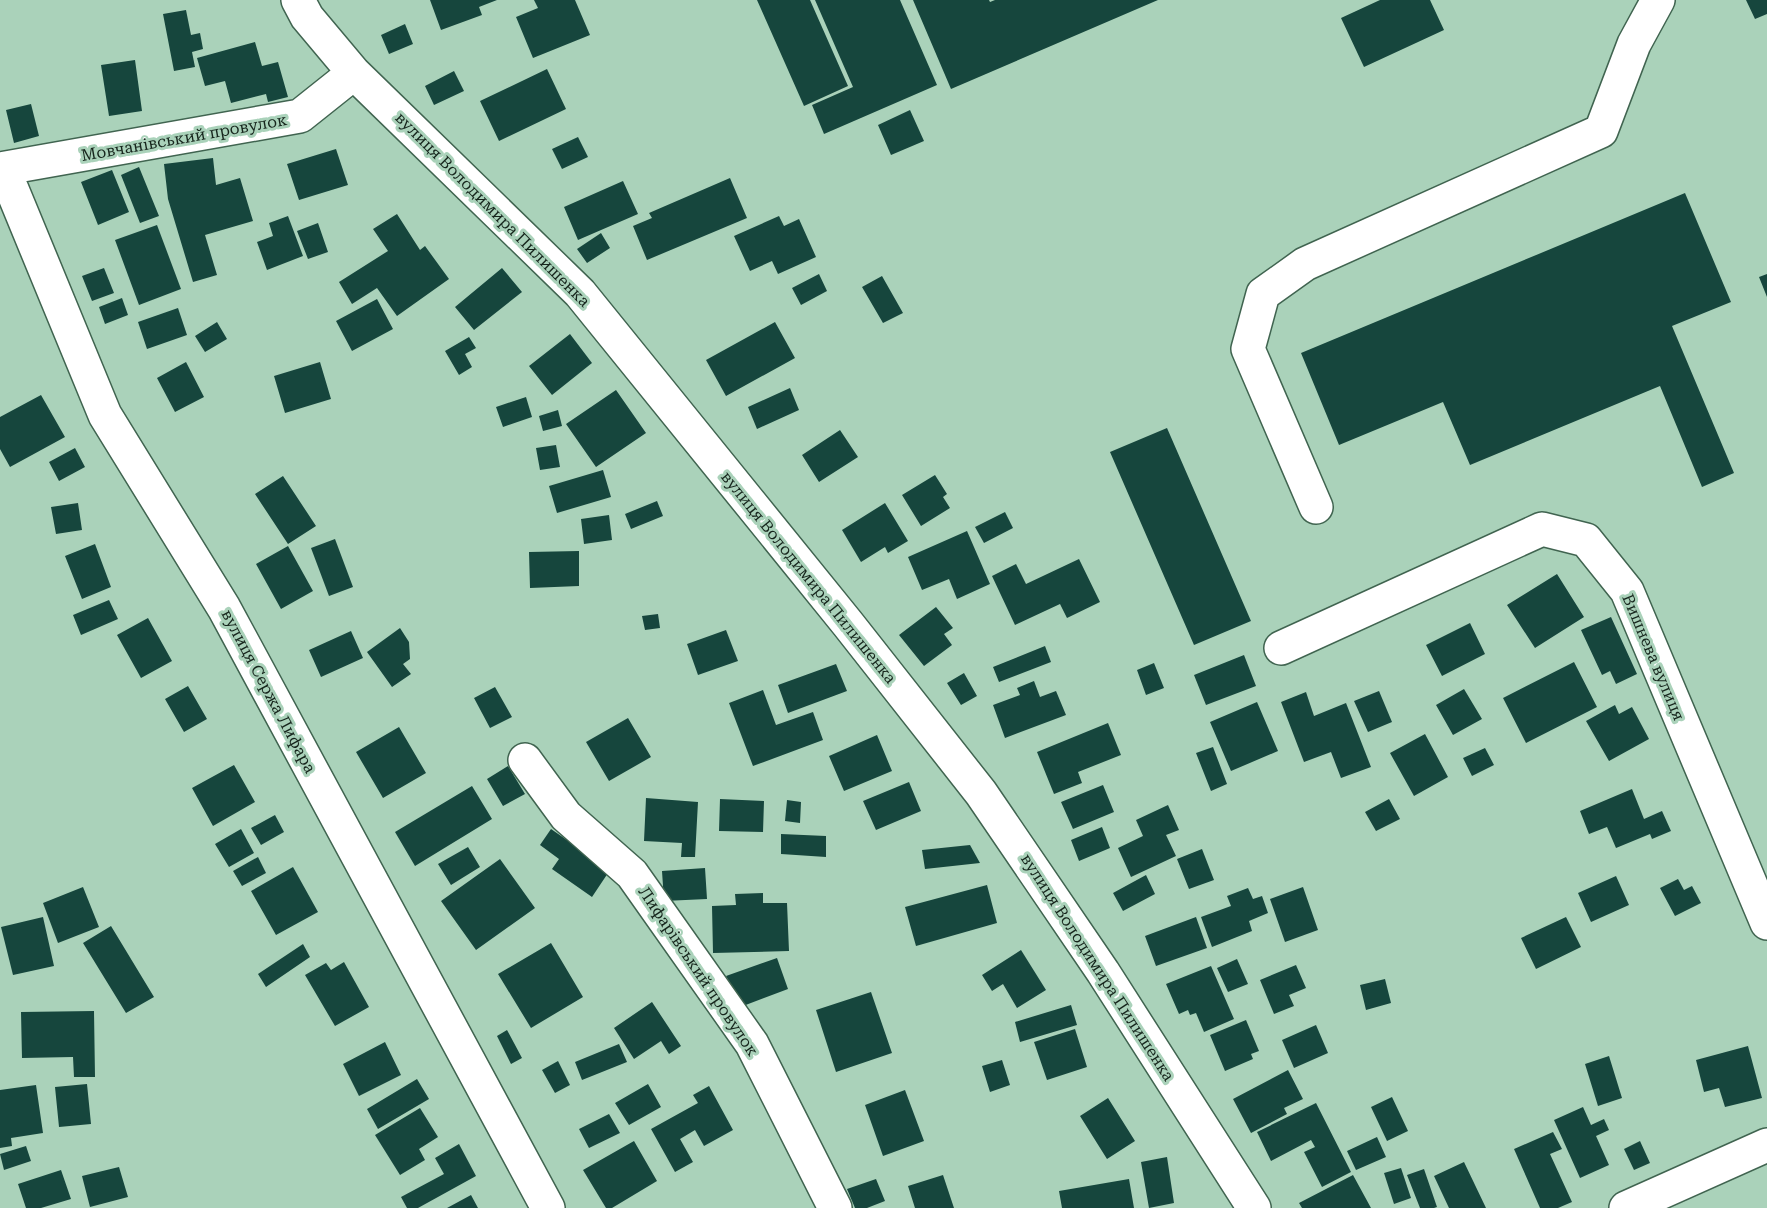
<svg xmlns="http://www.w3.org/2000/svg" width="1767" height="1208" font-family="'Roboto Serif',serif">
  <rect width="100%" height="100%" fill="#aad2ba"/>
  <path fill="#16463d" d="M430,0H497L479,7L482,15L441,30Z
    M534,0H575L590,35L533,58L516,17L538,8Z
    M757,0H810L848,86L804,106Z
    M815,0H900L937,85L824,134L812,105L853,87Z
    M913,0H989L990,2L995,0H1158L951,89Z
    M1380,0H1430L1444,30L1364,67L1341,18Z
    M1746,0H1767V14L1755,19Z
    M186,10L191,35L200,33L203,49L192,52L195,67L174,71L163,14Z
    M405,24L413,44L389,54L381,35Z
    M255,42L262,66L278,62L288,97L268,102L266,94L231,103L225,81L205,86L197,58Z
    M135,60L142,111L109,116L101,65Z
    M547,69L566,109L499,141L480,101Z
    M454,71L464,91L434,105L425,86Z
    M31,104L39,136L14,143L6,110Z
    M910,110L924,141L891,155L878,125Z
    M578,137L588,157L562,169L552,149Z
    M336,149L348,185L299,200L287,164Z
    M213,158L216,185L240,178L253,221L205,235L217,275L193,282L168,199L164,164Z
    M139,167L159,216L140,223L121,175Z
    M112,170L129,212L98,225L81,182Z
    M730,178L747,218L647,260L633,226L652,218L649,213Z
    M623,181L638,214L578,240L564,207Z
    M1685,193L1731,302L1672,326L1734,473L1702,487L1660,386L1470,465L1443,402L1339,445L1301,353Z
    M397,214L420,250L425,246L449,279L397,316L377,288L352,304L339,282L388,251L373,229Z
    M288,216L303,256L267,270L257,242L273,236L269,223Z
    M779,216L784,226L799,219L816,257L778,274L772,261L750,271L734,236Z
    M318,223L328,252L308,259L297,231Z
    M157,225L181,289L139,305L115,240Z
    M601,233L610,248L587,263L577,249Z
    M104,268L114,293L92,301L82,276Z
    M502,268L522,292L474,330L455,307Z
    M819,274L827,291L801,305L792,288Z
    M1767,274V297L1759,277Z
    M882,276L903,313L883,323L862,287Z
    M122,298L128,315L105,324L99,307Z
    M377,299L393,329L352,351L336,321Z
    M178,308L187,335L147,349L138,322Z
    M217,322L227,339L205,352L195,336Z
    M775,322L795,358L726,396L706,360Z
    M570,334L592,363L552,395L529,366Z
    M469,337L476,348L465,354L472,367L459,375L445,351Z
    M186,362L204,397L175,412L157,378Z
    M320,362L331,399L285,413L274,376Z
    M790,388L799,410L757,429L748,407Z
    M616,390L646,433L596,467L566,424Z
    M41,395L65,437L10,467L0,449V417Z
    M526,397L532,417L503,427L496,407Z
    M558,410L562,426L543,431L539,416Z
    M1167,428L1251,621L1194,645L1110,452Z
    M840,430L858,457L819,482L802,455Z
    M556,445L560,467L540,470L536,448Z
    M75,448L85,467L59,481L49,462Z
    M603,470L611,497L557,513L549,486Z
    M935,475L947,494L943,497L950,508L921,526L902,495Z
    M283,476L316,526L288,544L255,494Z
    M657,501L663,516L631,529L625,514Z
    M78,503L82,530L56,534L51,507Z
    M885,503L908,541L888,553L885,547L861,562L842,530Z
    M1005,512L1013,528L984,543L975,527Z
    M609,515L612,540L584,544L581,519Z
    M967,531L990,584L957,599L949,579L922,590L908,557Z
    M335,539L353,587L329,596L311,548Z
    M95,544L111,587L82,599L65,556Z
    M288,546L313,591L281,609L256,564Z
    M579,551V586L530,588L529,552Z
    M1079,559L1100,602L1067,618L1060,604L1015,625L992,576L1016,564L1026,584Z
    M1557,574L1584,617L1535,648L1507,605Z
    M109,600L118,619L81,635L73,615Z
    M936,607L953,628L944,634L952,645L924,666L899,635Z
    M658,614L660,628L645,630L642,616Z
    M1611,617L1637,674L1616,684L1610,671L1602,675L1581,630Z
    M148,618L172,661L141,678L117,635Z
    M1470,623L1485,654L1442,676L1426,645Z
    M400,628L409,642L410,659L403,664L411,674L392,687L367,652Z
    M726,630L738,661L698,675L687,644Z
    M351,631L363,658L321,677L309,650Z
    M1045,646L1051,662L999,682L993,667Z
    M1244,655L1256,686L1206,705L1194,675Z
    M1574,662L1597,707L1526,743L1503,698Z
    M1154,663L1164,688L1146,695L1137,670Z
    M836,664L847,691L788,713L778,685Z
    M964,673L977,696L961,705L947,683Z
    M1034,681L1040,697L1056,691L1066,715L1005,738L993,705L1020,695L1017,688Z
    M188,686L207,719L184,732L165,699Z
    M495,687L512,717L490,728L474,698Z
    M1464,689L1482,719L1453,735L1436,705Z
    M763,690L776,725L813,712L823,740L753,766L729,703Z
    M1379,691L1392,722L1368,732L1354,701Z
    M1306,692L1314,716L1346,703L1371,767L1341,778L1331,752L1304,762L1281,702Z
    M1257,702L1278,751L1231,771L1210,722Z
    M1615,705L1619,714L1632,707L1649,739L1609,761L1586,721Z
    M628,718L651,757L609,781L586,742Z
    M1108,723L1121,755L1078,772L1082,783L1054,794L1037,752Z
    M399,727L426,773L383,798L356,752Z
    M1425,734L1448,777L1414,796L1390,753Z
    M877,735L892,771L844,791L829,756Z
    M1213,747L1227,784L1211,791L1196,753Z
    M1485,748L1494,765L1472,776L1463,758Z
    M234,765L255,802L213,826L192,788Z
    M508,766L525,794L503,806L487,779Z
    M909,782L921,811L876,830L863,801Z
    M1103,785L1114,812L1073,829L1061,802Z
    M472,786L492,819L415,866L395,832Z
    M1632,789L1644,819L1662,811L1671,831L1652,839L1650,834L1616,848L1607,827L1589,834L1580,811Z
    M646,798L698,802L695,857H681L682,843L644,841Z
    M720,799L764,801L763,832L719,831Z
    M1389,799L1400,819L1376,831L1365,812Z
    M787,800L801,802L800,823L785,821Z
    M1168,805L1179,830L1166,835L1176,856L1131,877L1118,848L1143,836L1136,820Z
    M275,815L284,832L261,845L251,828Z
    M1102,827L1110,848L1079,861L1071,840Z
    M241,829L254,853L229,867L215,844Z
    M551,829L610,870L592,897L552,869L559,859L540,845Z
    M781,834L826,836V857L781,854Z
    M970,845L980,863L925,869L922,850Z
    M468,847L480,867L451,885L438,864Z
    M1202,849L1214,880L1189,889L1177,859Z
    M258,857L266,873L242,886L233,871Z
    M500,859L535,908L476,950L441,901Z
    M293,867L318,912L276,935L251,891Z
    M705,868L707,899L664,901L662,871Z
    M1146,875L1155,894L1123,911L1113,893Z
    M1616,876L1629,905L1591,922L1578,893Z
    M1678,879L1684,890L1692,886L1701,903L1675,916L1660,888Z
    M987,885L997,923L916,946L905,907Z
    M83,887L99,927L58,943L43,903Z
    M1303,887L1318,930L1285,942L1270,899Z
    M1248,888L1253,899L1262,896L1268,913L1249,921L1252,931L1212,947L1201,917L1231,906L1227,896Z
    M763,893V903H787L789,951L713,953L712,906L736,905L735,894Z
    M43,917L54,966L13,975L1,927Z
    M1196,917L1207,948L1156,966L1145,936Z
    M1566,917L1581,947L1536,969L1521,938Z
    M111,926L154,997L126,1013L83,943Z
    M551,943L583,997L531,1028L498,974Z
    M303,944L310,957L266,987L258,974Z
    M1021,950L1046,990L1017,1008L1003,984L992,991L982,975Z
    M777,958L788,989L743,1006L726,976Z
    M1237,959L1248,984L1228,992L1217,968Z
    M344,962L369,1007L335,1026L305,975L326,963L331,970Z
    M1296,965L1306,988L1289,995L1294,1006L1274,1014L1260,980Z
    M1211,966L1234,1019L1204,1032L1196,1013L1190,1015L1188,1010L1179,1014L1166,984Z
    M1385,979L1391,1003L1366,1010L1360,985Z
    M871,992L892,1053L836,1072L816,1010Z
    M652,1002L681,1046L669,1054L661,1041L634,1059L614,1028Z
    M1071,1005L1077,1025L1020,1042L1015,1022Z
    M94,1011L95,1077H74L73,1057L22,1058L21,1012Z
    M1246,1020L1259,1051L1251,1054L1253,1059L1225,1071L1210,1035Z
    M1316,1025L1328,1053L1294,1068L1282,1040Z
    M1075,1029L1087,1067L1047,1080L1034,1042Z
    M507,1030L522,1058L511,1064L497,1036Z
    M385,1042L401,1075L359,1096L343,1064Z
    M619,1044L627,1062L582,1080L575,1062Z
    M1748,1046L1762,1098L1725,1107L1719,1088L1704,1092L1696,1060Z
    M1609,1056L1622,1098L1598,1106L1585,1064Z
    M1002,1060L1010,1085L990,1092L982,1066Z
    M558,1061L570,1085L555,1093L542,1070Z
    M1288,1070L1303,1099L1284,1108L1287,1114L1251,1133L1233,1099Z
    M417,1079L429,1099L378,1129L367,1109Z
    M87,1084L91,1124L59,1127L55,1087Z
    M648,1084L661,1107L629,1125L615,1103Z
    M36,1085L43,1133L11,1138L12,1146L0,1148V1090Z
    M709,1086L733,1130L704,1146L695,1130L680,1139L693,1162L675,1172L651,1129L698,1103L693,1095Z
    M905,1090L924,1141L883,1156L865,1105Z
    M1392,1097L1408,1131L1387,1141L1371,1107Z
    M1108,1098L1135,1141L1107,1159L1080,1116Z
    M1316,1103L1351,1172L1322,1187L1304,1152L1315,1147L1311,1140L1271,1161L1257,1132Z
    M1583,1107L1591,1125L1604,1119L1609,1130L1596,1136L1609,1165L1580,1178L1554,1120Z
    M420,1108L438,1137L419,1149L425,1160L400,1175L375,1135Z
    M609,1114L620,1133L589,1148L579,1129Z
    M1553,1132L1562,1149L1550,1154L1572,1202L1558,1208H1540L1514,1149Z
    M1377,1137L1386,1157L1356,1170L1347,1151Z
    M634,1141L657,1181L612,1208H606L583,1170Z
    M1640,1141L1650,1163L1634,1170L1624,1149Z
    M459,1144L476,1176L418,1208H407L401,1197L444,1174L435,1158Z
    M26,1146L31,1161L4,1170L0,1154Z
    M1167,1157L1174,1203L1149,1208L1141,1162Z
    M1464,1162L1486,1208H1449L1434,1176Z
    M119,1167L128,1197L90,1207L82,1176Z
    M1401,1168L1411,1198L1394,1204L1384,1173Z
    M1424,1169L1437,1207L1434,1208H1420L1407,1175Z
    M61,1170L71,1199L41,1208H26L18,1184Z
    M943,1175L954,1208H915L908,1186Z
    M1353,1175L1371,1208H1302L1299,1203Z
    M876,1179L885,1201L867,1208H855L847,1189Z
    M1129,1179L1134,1208H1062L1059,1191Z
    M471,1195L478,1208H447Z"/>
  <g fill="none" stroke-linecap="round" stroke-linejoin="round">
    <g stroke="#406450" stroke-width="36">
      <path id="minor" d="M298,0L307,17L354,73L580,293L848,624L981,793L1103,972L1254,1208
        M0,169L300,116L354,73
        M4,170L105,415L224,608L548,1208
        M1316,507L1248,349L1263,294L1305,264L1601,131L1634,44L1658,0
        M1281,648L1542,529L1586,540L1627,591L1767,923
        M525,760L566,816L632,874L752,1044L835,1208
        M1626,1208L1767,1145"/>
    </g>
    <use href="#minor" stroke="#fff" stroke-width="33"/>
  </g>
  <g text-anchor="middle" stroke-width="6" stroke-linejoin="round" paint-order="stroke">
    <g font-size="16" fill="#16251c" stroke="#aad2ba">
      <text transform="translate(184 137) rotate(-10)" y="6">Мовчанівський провулок</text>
      <text transform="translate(493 209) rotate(45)" y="6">вулиця Володимира Пилишенка</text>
      <text transform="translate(809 577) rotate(51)" y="6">вулиця Володимира Пилишенка</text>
      <text transform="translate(1654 657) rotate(67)" y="6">Вишнева вулиця</text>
      <text transform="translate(269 691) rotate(62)" y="6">вулиця Сержа Лифара</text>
      <text transform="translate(1098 967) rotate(57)" y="6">вулиця Володимира Пилишенка</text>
      <text transform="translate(699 971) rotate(56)" y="6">Лифарівський провулок</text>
    </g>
  </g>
</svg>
